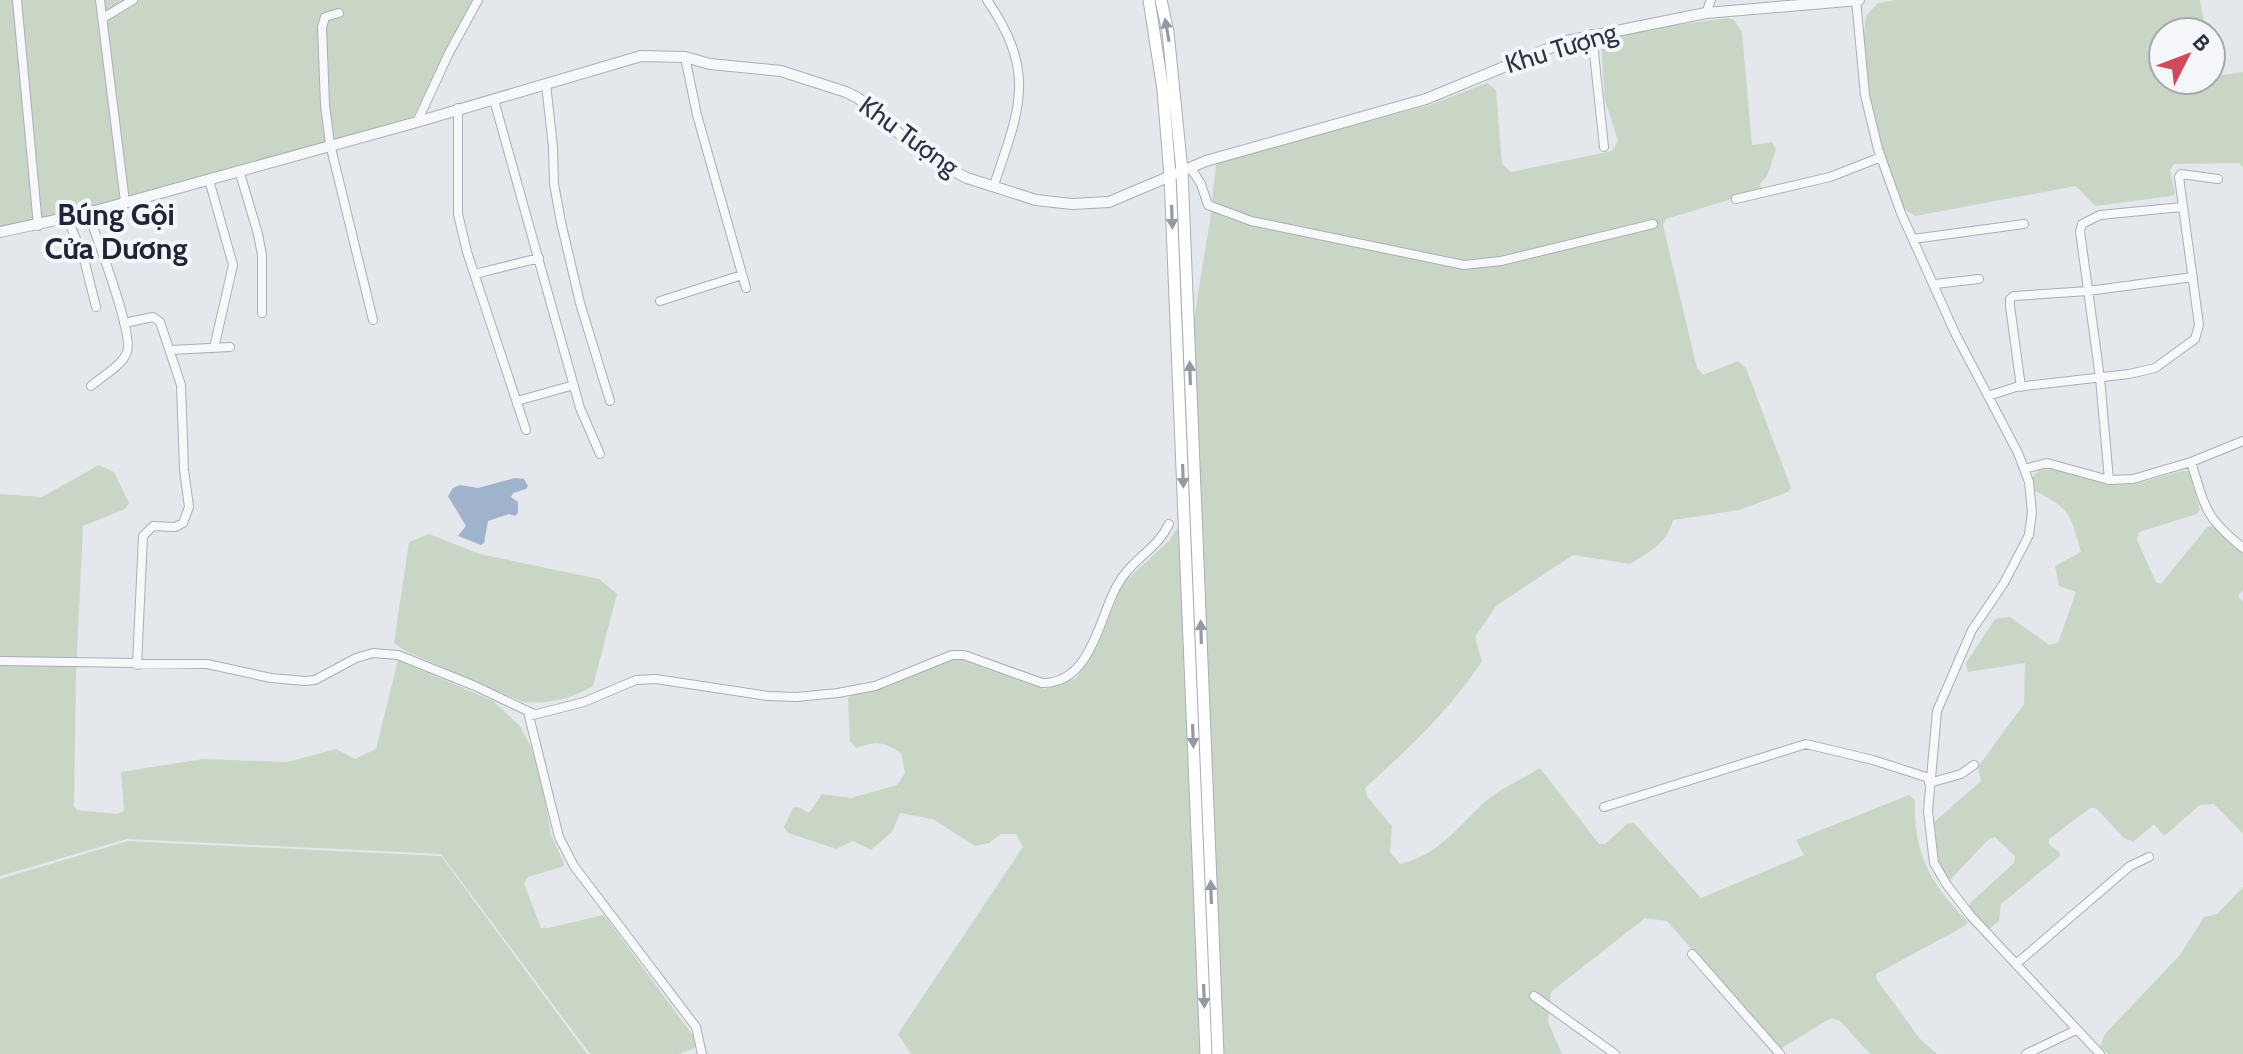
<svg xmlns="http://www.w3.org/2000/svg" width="2243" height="1054" font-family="Cabin,sans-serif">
  <rect width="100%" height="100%" fill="#e4e7ec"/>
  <path fill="#c9d6c5" d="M0,0H476L413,117L70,213L0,226Z
    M1896,0H2200L2206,32H2163V80H2211V58L2213,66L2221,75L2243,72V168L2239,163L2174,164L2170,171L2175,193L2172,196L2095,206L2076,186L1915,216L1903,208L1882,148L1870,96L1863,42L1866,16L1878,3Z
    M1728,18L1734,20L1742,32L1752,145L1772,142L1776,150L1767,176L1760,184L1761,190L1666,219L1663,225L1697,368L1703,375L1738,361L1746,368L1791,488L1788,492L1739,510L1673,520C1667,543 1650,552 1630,564L1573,555L1496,606L1475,637L1482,661C1450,710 1408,749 1365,788L1368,798L1392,826L1390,852L1400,864C1439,855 1457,827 1486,801C1501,788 1523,779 1540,768L1599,844H1605L1627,824L1634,823L1701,898L1804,855L1796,840L1909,795L1915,800C1913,854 1931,884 1968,922L1965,926L1876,974L1877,980L1920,1039L1937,1054H1870L1840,1021L1831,1018L1780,1049L1667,921L1645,918L1551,992L1548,1022L1562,1054H911L898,1034L1023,847L1016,834H1001L989,843L975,846L933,819L900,813L892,832L871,850L853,841L836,849L788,833L784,827L793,808L798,807L809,813L822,794L851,798L897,785L905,773L901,753C882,741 877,741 856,748L850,741L848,698L852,694L877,690L944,660L964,658L1045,689L1076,678L1096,649L1123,583L1169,541L1178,527L1185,375L1210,220L1216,164L1228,158L1430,105L1487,83L1496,90L1502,164L1511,172L1612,151L1618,141L1605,100L1601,42L1609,34Z
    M99,465L114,472L129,503L125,509L83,526L76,675L74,806L77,810L117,814L124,811L121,772L203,759L287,762L336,749L355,759L376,749L398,660L493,701L520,726L532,749L542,783L551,835L564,863V866L528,877L524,883L541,928H548L604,915L697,1041V1047L679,1054H590L441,854L127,839L0,876V494L42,497Z
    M2057,469L2109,485L2135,484L2182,471H2189L2200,510L2197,514L2139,532L2137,540L2156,582L2161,584L2207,527L2212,526L2243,552V590L2238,596L2243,602V834L2214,804L2200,805L2164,836L2154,824L2133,842L2124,838L2096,808H2090L2049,839V844L2059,852L2060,856L2001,904L1999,921L1988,930L1970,910V903L2014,863L2015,856L1995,837L1989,839L1950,880L1940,867L1933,823L1981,781L1978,767L2024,704L2025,663L1968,672L1966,663L1995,619L2010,617L2049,645L2058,643L2076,592L2059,586L2055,566L2081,552C2070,513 2070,508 2033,490L2032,478L2039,470Z
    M429,534L480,554L599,579L617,594L593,686C570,699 550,704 523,702L407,652L394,643L409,542Z
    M128,841L441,856L587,1054H0V879Z
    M2243,887V1054H2108L2100,1047L2105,1034L2180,955L2204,917L2217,914Z"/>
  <path fill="#9fb4cc" d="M515,478L524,479L528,486L526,489L513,493L511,497L518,502V513L515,516L509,514L488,521L484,543L481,545L458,536L466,526L448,496L453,488L460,485L478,488Z"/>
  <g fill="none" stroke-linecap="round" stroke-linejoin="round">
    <g stroke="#a9aeb7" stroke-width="10">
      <path id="minor" d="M17,0L38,226
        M100,0L125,202
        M987,0C1037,73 1020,108 994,185
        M1856,0L1865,95L1878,149L1901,213L1955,333L2018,453L2029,482L2032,512L2029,535L2004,583L1972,630L1937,711L1928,811L1934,863L1947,885L1971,916L2100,1054
        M339,13L325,17L322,27L325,105L330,144L373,320
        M1706,13L1711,0
        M103,18L133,0
        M1592,34L1604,147
        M685,57L697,115L746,288
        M546,84L553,147L554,184L561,222L580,303L610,401
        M494,100L580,408L600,454
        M458,108V214L467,252L526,430
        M417,122L449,53L478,0
        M1190,167L1201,184L1208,205L1251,221L1464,265L1501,261L1653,224
        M239,170L258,234L262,255V313
        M209,180L233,265L214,348
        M1736,199L1830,177L1881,157
        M88,213C96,236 134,333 127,352C123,365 101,377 91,386
        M67,218L83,255L96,307
        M1913,239L2024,224
        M475,274L539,258
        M1935,284L1979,279
        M660,301L742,275
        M124,323L153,317L160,322L181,385L184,470L189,507L183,523L175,527L153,526L143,536L137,665
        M170,350L230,347
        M2021,387L2010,306V299L2014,296L2088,291L2193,277
        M1988,396L2016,387L2129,374L2155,368L2195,339L2199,325L2179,177L2181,174L2218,179
        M517,401L574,385
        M2191,462C2206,509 2204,516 2243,548
        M2024,469L2047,463L2109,480L2133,479L2191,462L2243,441
        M2109,480L2100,378L2080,231L2082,224L2100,215L2182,207
        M0,661L207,664L271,678L305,681L315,680L356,658L373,653L398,655L475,686L534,714
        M1929,783L1961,774L1974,765
        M1604,807L1806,744L1873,760L1929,778
        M1692,954L1780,1054
        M2016,964L2130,866L2149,857
        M1534,996L1615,1054
        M702,1054L696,1027L574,866L559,837L529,716L584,702L636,680L656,679L768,696L797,697L838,693L875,686L952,655H964L1042,683C1096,684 1099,606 1124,575C1138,556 1158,547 1169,524
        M2026,1054L2076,1030"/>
    </g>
    <g stroke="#a9aeb7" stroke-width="12">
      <path id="tertiary" d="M0,232L88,213L417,122L641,56L685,57L710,64L781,71L846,92L858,98L909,142L942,165L967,178L1036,200L1072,204L1109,202L1206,161L1426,99L1567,41L1706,13L1859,0"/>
    </g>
    <g stroke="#a9aeb7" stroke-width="13">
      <path id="secondary" d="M1149,0L1163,90L1170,176L1206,1054
        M1161,0L1168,32L1182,171L1218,1054"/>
    </g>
    <use href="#minor" stroke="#f7f8fa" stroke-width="8"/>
    <use href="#tertiary" stroke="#f7f8fa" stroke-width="10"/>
    <use href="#secondary" stroke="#fff" stroke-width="11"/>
  </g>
  <defs><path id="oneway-solid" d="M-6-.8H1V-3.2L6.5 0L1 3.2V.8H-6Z" transform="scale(2)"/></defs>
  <g fill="#959aa2">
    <use href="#oneway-solid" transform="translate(1167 30) rotate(-100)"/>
    <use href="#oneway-solid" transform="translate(1172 217) rotate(88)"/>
    <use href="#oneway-solid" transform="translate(1190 373) rotate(-92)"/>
    <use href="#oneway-solid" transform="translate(1183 476) rotate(88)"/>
    <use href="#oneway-solid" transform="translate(1201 632) rotate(-92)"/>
    <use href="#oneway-solid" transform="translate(1193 736) rotate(88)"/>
    <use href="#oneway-solid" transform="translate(1211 892) rotate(-92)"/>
    <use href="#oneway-solid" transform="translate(1204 996) rotate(88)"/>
  </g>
  <g text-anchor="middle" stroke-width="8" stroke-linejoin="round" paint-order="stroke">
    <g font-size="26" fill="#2b3445" stroke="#f4f6f9">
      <text transform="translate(1561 48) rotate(-17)" y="9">Khu Tượng</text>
      <text transform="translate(909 136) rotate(36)" y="9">Khu Tượng</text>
    </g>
    <g font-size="30" font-weight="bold" fill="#1d2536" stroke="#f4f6f9">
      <text x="116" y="225">Búng Gội<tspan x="116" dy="34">Cửa Dương</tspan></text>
    </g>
  </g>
  <g transform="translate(2187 56) rotate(48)"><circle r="38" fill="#f4f6f9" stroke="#a4a8b1" stroke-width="2"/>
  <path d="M0-6L14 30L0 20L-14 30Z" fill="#d1495b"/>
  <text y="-12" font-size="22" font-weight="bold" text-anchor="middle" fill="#2b3445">B</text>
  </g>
</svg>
